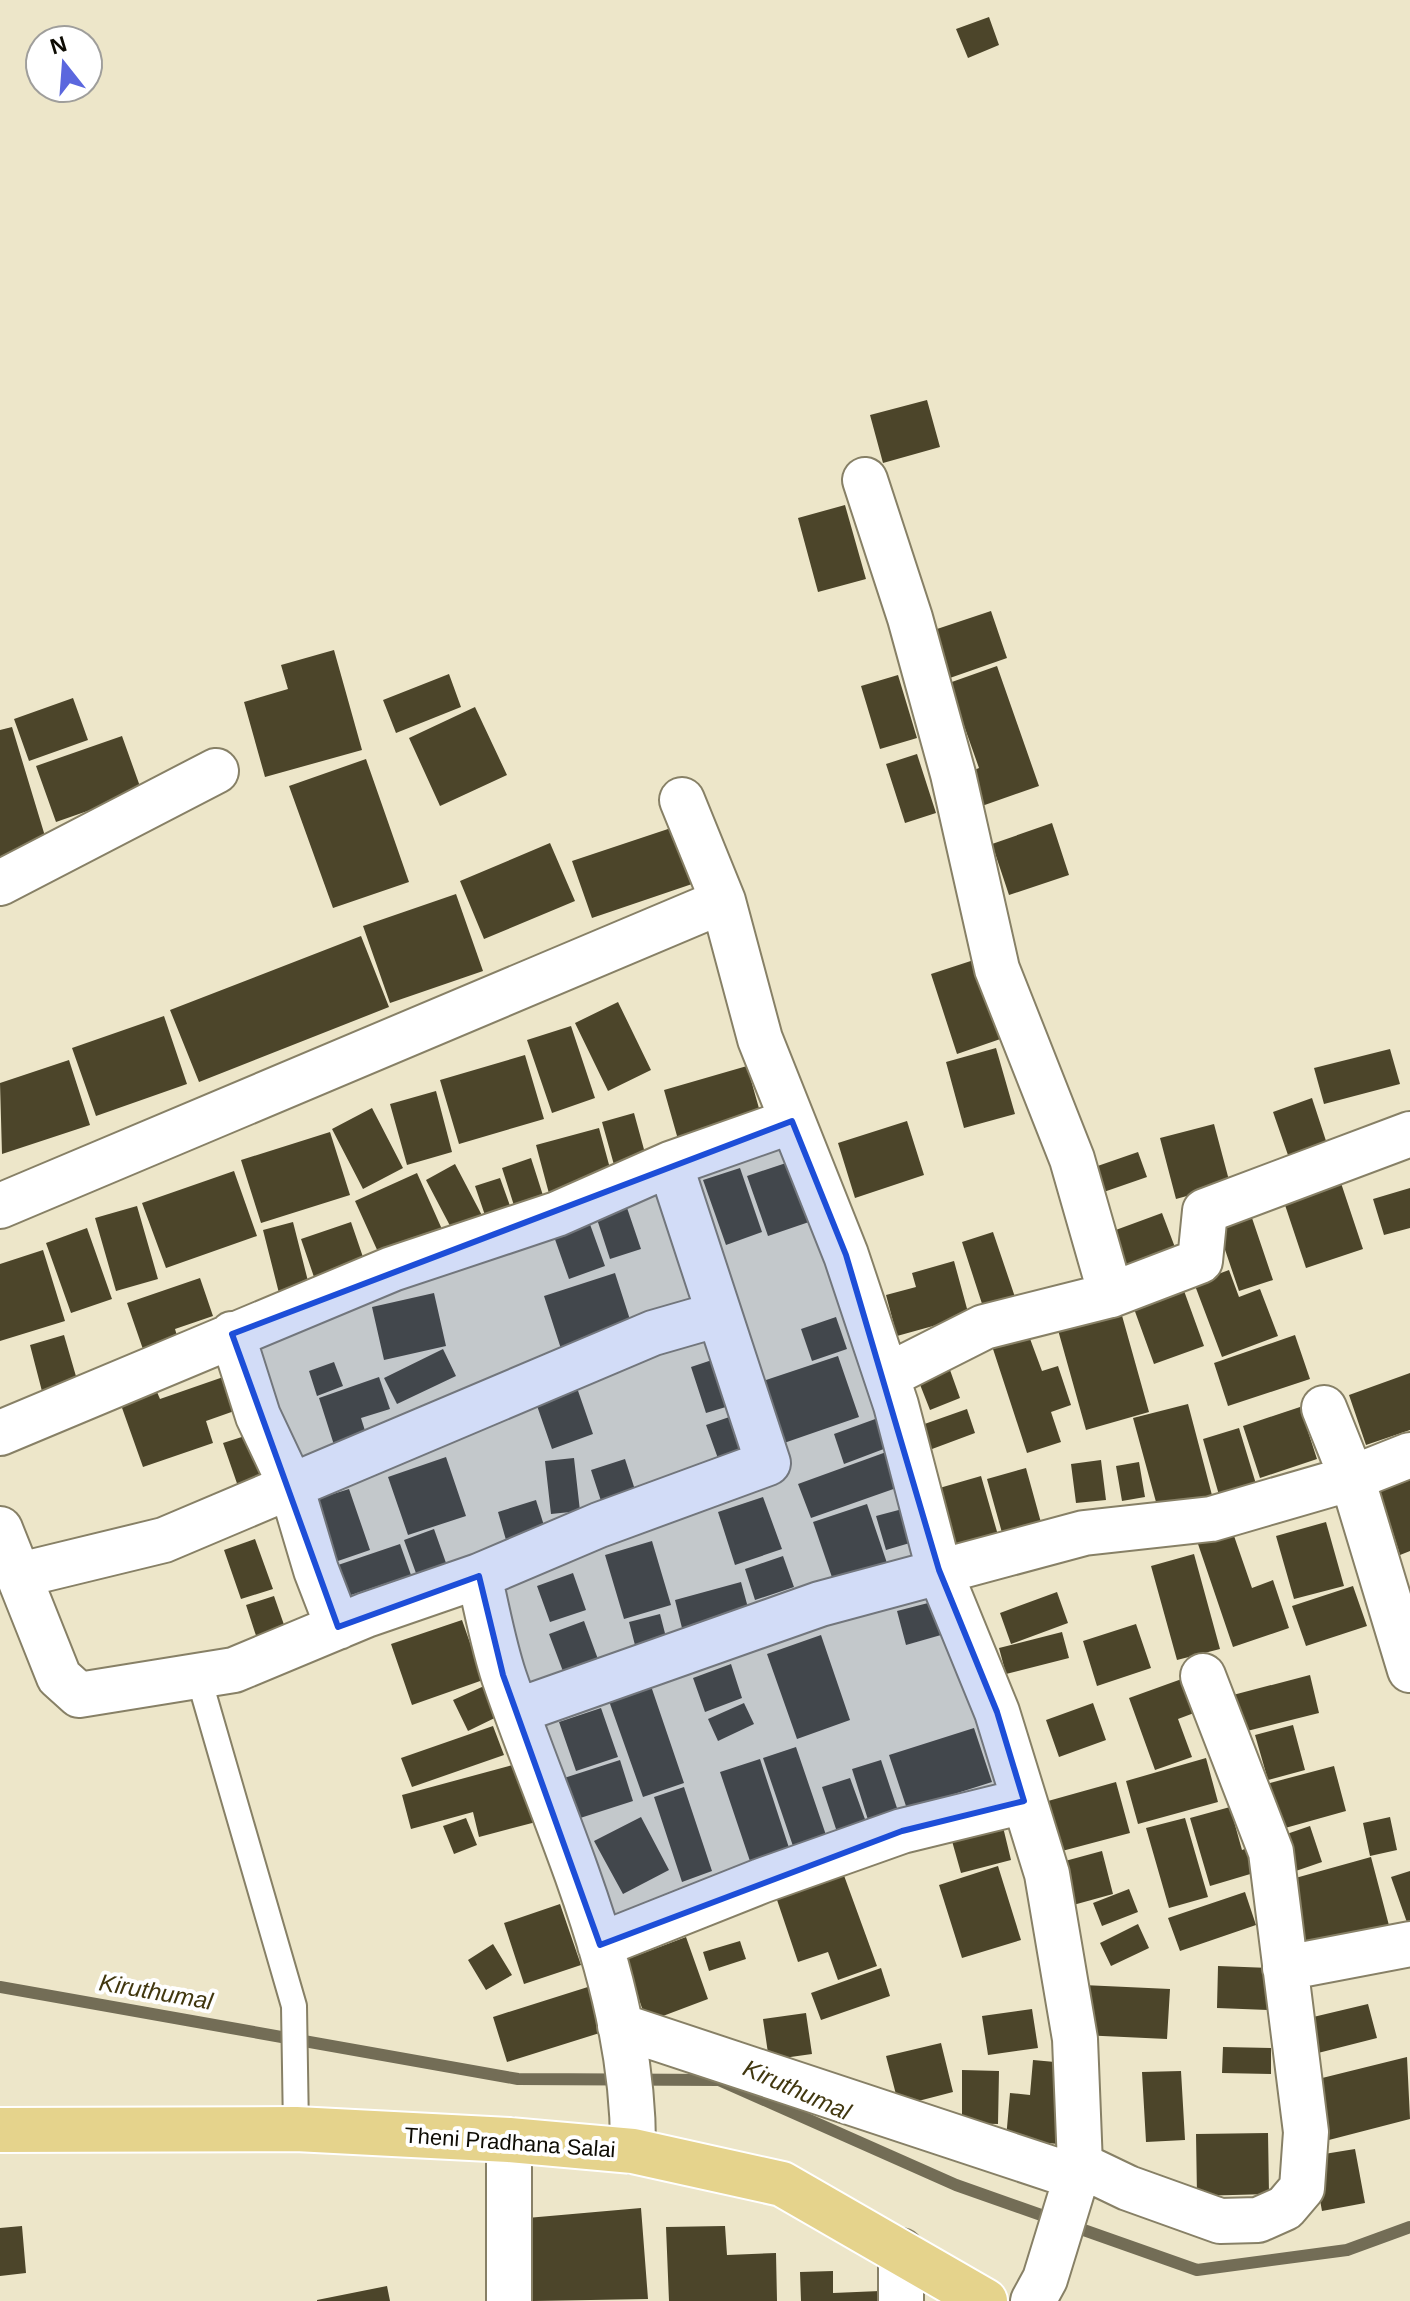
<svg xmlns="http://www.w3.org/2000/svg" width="1410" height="2301" font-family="Helvetica,sans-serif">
  <rect width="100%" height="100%" fill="#ede6c9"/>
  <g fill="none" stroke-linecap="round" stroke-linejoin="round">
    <path stroke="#736d56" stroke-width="12" d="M0,1987L518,2079L719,2080L956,2185L1197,2270L1347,2250L1410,2227"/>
  </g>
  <path fill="#4c452a" d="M989,17L999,45L968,58L956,29Z
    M927,400L940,447L883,463L870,415Z
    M845,505L866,579L818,592L798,518Z
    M991,611L1007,658L947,679L931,631Z
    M334,650L362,750L265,777L244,702L288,689L281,665Z
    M997,666L1039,786L979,807L967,773L979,768L949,683Z
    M449,674L461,707L396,733L383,700Z
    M898,675L917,738L880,749L861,686Z
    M73,698L88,740L29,761L14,719Z
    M475,707L507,775L440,806L409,738Z
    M12,727L51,856L0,872V730Z
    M122,736L142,792L56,822L36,766Z
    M917,754L936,813L905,823L886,764Z
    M366,759L409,882L333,908L289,786Z
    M1052,823L1069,875L1009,895L992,844Z
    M677,826L695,883L592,918L572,861Z
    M550,843L575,901L484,939L460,881Z
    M456,894L483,971L390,1003L363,926Z
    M361,936L389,1007L199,1082L170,1010Z
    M983,957L1009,1036L957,1054L931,974Z
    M618,1002L651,1070L608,1091L575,1023Z
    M164,1016L187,1084L96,1116L72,1048Z
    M571,1026L595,1098L552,1113L527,1040Z
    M996,1048L1015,1114L964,1128L946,1062Z
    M1390,1049L1400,1084L1324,1104L1314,1068Z
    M525,1055L544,1119L459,1144L440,1080Z
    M69,1060L90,1125L2,1154L0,1083Z
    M747,1066L764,1126L681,1150L664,1090Z
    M436,1091L452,1152L407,1165L390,1104Z
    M1312,1098L1327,1144L1289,1158L1273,1112Z
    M372,1108L403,1168L363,1189L332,1129Z
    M634,1113L648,1164L616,1172L602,1122Z
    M907,1121L924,1175L855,1198L838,1143Z
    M1214,1124L1230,1184L1176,1199L1160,1138Z
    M599,1128L614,1183L551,1201L536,1145Z
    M330,1132L350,1195L261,1223L241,1160Z
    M1138,1152L1147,1177L1095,1195L1086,1170Z
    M531,1158L547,1208L518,1218L502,1168Z
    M789,1162L809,1222L768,1236L747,1176Z
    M455,1164L487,1225L458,1241L426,1180Z
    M740,1168L762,1232L726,1245L703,1180Z
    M234,1171L257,1236L166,1268L142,1203Z
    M417,1173L445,1236L383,1263L355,1201Z
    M1339,1177L1363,1249L1306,1268L1282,1196Z
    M500,1178L514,1217L489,1227L475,1186Z
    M1410,1188V1228L1384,1235L1373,1199Z
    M624,1199L641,1249L610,1259L594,1210Z
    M137,1206L158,1279L116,1291L95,1218Z
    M1162,1213L1176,1250L1127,1267L1113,1231Z
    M587,1216L605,1266L569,1279L551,1228Z
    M1252,1218L1273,1280L1239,1291L1218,1229Z
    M293,1222L310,1289L280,1297L263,1230Z
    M351,1222L364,1260L314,1277L301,1239Z
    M87,1228L112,1299L71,1313L46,1243Z
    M993,1232L1017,1303L985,1313L962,1242Z
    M43,1250L65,1321L0,1341V1264Z
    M954,1261L969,1316L897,1336L886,1295L916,1287L912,1273Z
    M1229,1270L1239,1297L1260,1289L1278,1336L1222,1357L1194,1283Z
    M615,1273L634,1332L563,1355L544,1296Z
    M200,1278L213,1316L175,1329L180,1346L146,1358L127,1303Z
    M1183,1288L1204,1346L1154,1364L1133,1306Z
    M434,1293L446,1346L384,1360L372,1307Z
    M1121,1312L1149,1412L1086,1430L1058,1330Z
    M836,1317L847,1349L812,1361L801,1329Z
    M64,1335L80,1390L44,1399L30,1345Z
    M1295,1335L1310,1379L1228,1406L1214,1363Z
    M1029,1336L1042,1371L1058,1366L1071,1405L1051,1412L1061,1442L1027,1453L993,1349Z
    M443,1349L456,1376L397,1404L384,1378Z
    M724,1356L739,1403L706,1413L691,1367Z
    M838,1356L859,1417L784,1443L763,1381Z
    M334,1362L343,1386L317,1396L309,1371Z
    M950,1370L960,1398L930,1410L919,1382Z
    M1410,1373V1430L1366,1445L1349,1395Z
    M229,1375L240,1409L206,1421L213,1443L143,1467L121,1405L157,1392L160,1399Z
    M379,1377L390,1409L361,1418L367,1437L335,1448L319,1398Z
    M576,1385L593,1434L552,1449L535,1400Z
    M1188,1404L1213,1499L1159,1513L1133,1418Z
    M1300,1407L1317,1459L1260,1478L1243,1426Z
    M967,1409L975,1433L924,1452L916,1427Z
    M741,1413L754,1452L720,1464L706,1425Z
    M878,1418L889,1447L844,1464L834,1434Z
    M1239,1428L1256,1484L1219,1495L1203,1439Z
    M248,1435L266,1486L241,1495L223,1443Z
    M889,1451L902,1486L811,1518L798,1484Z
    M446,1457L466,1516L408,1535L388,1477Z
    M574,1458L580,1511L551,1514L545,1461Z
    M625,1459L638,1499L604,1510L591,1470Z
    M1101,1460L1106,1500L1076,1503L1071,1464Z
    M1139,1462L1145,1497L1122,1501L1116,1466Z
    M1026,1468L1045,1537L1006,1547L987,1479Z
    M981,1476L1002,1549L956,1561L936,1489Z
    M1410,1478V1551L1400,1555L1379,1488Z
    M349,1489L370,1550L335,1562L314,1500Z
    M763,1497L782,1549L735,1565L718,1512Z
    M536,1500L547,1535L508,1547L498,1512Z
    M867,1504L889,1569L835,1586L813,1522Z
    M910,1507L920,1540L886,1550L876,1516Z
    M1326,1522L1344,1586L1294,1599L1276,1536Z
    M434,1529L451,1577L421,1587L404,1540Z
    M1233,1533L1252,1588L1273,1580L1289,1628L1233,1647L1198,1544Z
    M255,1539L273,1589L241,1599L224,1550Z
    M652,1541L671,1605L624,1619L605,1555Z
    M400,1544L411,1575L348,1596L338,1565Z
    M1194,1554L1220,1649L1177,1660L1151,1566Z
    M783,1556L794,1587L755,1600L745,1569Z
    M573,1573L586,1610L550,1622L537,1586Z
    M741,1582L750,1615L683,1632L675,1600Z
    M1353,1586L1367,1626L1306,1646L1292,1606Z
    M1057,1592L1068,1623L1011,1644L1000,1613Z
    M274,1596L290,1642L261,1651L246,1605Z
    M932,1602L941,1635L906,1645L897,1611Z
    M660,1614L667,1641L636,1649L629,1622Z
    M462,1620L483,1680L412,1705L391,1644Z
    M584,1621L599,1662L564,1674L549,1634Z
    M1136,1624L1151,1668L1097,1686L1083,1641Z
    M1062,1632L1069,1658L1006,1674L999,1648Z
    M821,1635L850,1720L797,1739L767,1654Z
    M731,1664L742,1698L705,1712L693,1678Z
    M1310,1675L1319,1713L1243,1732L1233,1695Z
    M1190,1676L1202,1710L1178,1719L1192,1757L1155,1770L1129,1698Z
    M493,1682L507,1712L468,1731L453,1700Z
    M651,1686L684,1783L643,1797L609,1701Z
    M744,1703L754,1724L718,1741L708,1719Z
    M1093,1703L1106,1740L1059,1757L1046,1720Z
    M601,1708L618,1757L576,1771L559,1722Z
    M1293,1725L1305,1770L1268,1780L1255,1735Z
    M493,1726L504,1755L412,1787L401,1758Z
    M974,1728L992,1782L907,1809L889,1755Z
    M796,1747L826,1835L793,1846L763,1758Z
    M1206,1758L1218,1802L1138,1824L1126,1781Z
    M760,1759L791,1854L752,1867L720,1772Z
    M620,1760L633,1801L574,1820L561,1779Z
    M881,1760L900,1817L870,1826L852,1769Z
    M520,1763L536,1822L479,1837L473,1812L411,1829L402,1795Z
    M1334,1766L1346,1811L1278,1830L1266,1784Z
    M850,1778L866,1822L837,1832L822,1787Z
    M1116,1782L1130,1833L1062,1851L1048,1801Z
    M684,1787L712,1871L682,1882L654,1797Z
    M1230,1807L1242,1850L1250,1847L1257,1872L1210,1886L1190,1818Z
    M641,1817L669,1870L623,1894L594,1841Z
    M1390,1817L1397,1850L1370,1856L1363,1823Z
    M466,1818L477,1845L454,1854L443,1826Z
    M1185,1818L1208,1897L1169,1908L1146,1828Z
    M1310,1826L1322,1862L1290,1873L1278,1837Z
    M1003,1827L1011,1860L961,1873L952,1841Z
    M1102,1851L1113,1894L1066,1907L1054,1864Z
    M1371,1857L1391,1933L1301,1957L1281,1882Z
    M998,1866L1021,1940L962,1958L939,1885Z
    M842,1870L877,1966L838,1980L828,1952L798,1962L775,1894Z
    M1410,1871V1931L1391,1877Z
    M1129,1889L1138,1912L1102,1926L1093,1903Z
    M1245,1892L1256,1925L1180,1951L1168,1918Z
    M560,1904L581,1965L524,1984L504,1923Z
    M1138,1924L1149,1948L1111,1966L1100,1943Z
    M686,1937L708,1999L647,2022L625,1960Z
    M740,1941L746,1959L709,1971L703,1952Z
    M493,1944L512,1975L486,1990L468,1960Z
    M1218,1966L1270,1968L1268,2010L1217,2008Z
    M881,1968L890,1996L821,2020L811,1993Z
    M1083,1985L1170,1989L1167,2039L1081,2035Z
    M591,1986L606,2031L507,2062L493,2017Z
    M1368,2004L1377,2038L1318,2053L1309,2018Z
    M1032,2009L1038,2048L988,2055L982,2016Z
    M806,2013L812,2054L769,2060L763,2019Z
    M941,2043L953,2092L899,2106L886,2056Z
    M1223,2047L1271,2048V2074L1222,2073Z
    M1407,2057L1410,2119L1325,2141L1310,2081Z
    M1033,2060L1066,2063L1058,2144L1006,2139L1010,2093L1030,2095Z
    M962,2070L999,2071L998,2124L962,2123Z
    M1181,2071L1185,2140L1146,2142L1142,2072Z
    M1268,2133L1269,2194L1197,2196L1196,2134Z
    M1355,2149L1365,2203L1322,2211L1312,2156Z
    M641,2208L648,2299L533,2301L527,2218Z
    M22,2226L26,2273L0,2276V2228Z
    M725,2226L727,2255L776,2253L777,2301H669L666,2227Z
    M833,2271V2293L880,2291V2301H801L800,2272Z
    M387,2286L390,2301H317V2300Z"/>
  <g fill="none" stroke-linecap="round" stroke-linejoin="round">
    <g stroke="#878066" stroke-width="28">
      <path id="lane" d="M198,1675L294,2006L296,2129"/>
    </g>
    <g stroke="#878066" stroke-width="48">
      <path id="street" d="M865,480L910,618L953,774L997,969L1072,1159L1111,1295
        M682,800L723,901L760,1039L846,1255L896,1405L939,1570L997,1712L1047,1874L1075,2039L1080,2165L1045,2279L1033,2301
        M0,883L216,771
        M670,1164L792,1121
        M0,1206L723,901
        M232,1334L258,1416L291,1486L316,1570L338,1627
        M887,1376L984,1327L1111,1295L1200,1261L1205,1211L1410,1134
        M1324,1408L1352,1478L1410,1670
        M0,1433L392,1269L557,1214L670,1164L768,1463L599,1525L479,1576L366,1615L234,1670L79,1695L59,1677L0,1529
        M20,1575L164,1540L653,1333L719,1314
        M479,1576C487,1609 493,1644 504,1677C557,1832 635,1984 633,2151
        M517,1711L820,1604L1084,1533L1211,1519L1352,1478L1410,1455
        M600,1945L761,1881L902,1831L1024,1801
        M1285,1968L1410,1944
        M620,2026L1076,2177
        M509,2140V2301
        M1080,2165L1128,2188L1220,2221L1258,2220L1285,2208L1302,2188L1306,2132L1271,1852L1203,1676
        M901,2301V2251"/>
    </g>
    <g stroke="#fff" stroke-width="48">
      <path id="primary" d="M0,2130L296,2129L509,2140L633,2151L782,2184L985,2301"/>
    </g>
    <use href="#lane" stroke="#fff" stroke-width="24"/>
    <use href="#street" stroke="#fff" stroke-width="44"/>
    <use href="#primary" stroke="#e5d38c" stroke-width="44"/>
  </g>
  <path fill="#1d4ed8" fill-opacity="0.2" stroke="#1d4ed8" stroke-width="6" stroke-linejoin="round" d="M792,1121L846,1255L939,1570L997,1712L1024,1801L902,1831L600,1945L503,1675L479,1576L338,1627L232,1334Z"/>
  <g text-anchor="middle" stroke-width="8" stroke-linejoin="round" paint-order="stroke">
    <g font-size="22" fill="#0e0c04" stroke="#fff">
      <text transform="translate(510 2142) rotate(4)" y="8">Theni Pradhana Salai</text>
    </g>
    <g font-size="24" font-style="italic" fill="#41370f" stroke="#fff">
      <text transform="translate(156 1992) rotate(10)" y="8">Kiruthumal</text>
      <text transform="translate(797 2090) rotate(24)" y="8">Kiruthumal</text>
    </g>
  </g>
  <g transform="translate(64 64) rotate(343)"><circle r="38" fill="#ffffff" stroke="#9f9e9b" stroke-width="2"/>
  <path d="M0-6L14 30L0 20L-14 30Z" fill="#5b67de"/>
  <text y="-12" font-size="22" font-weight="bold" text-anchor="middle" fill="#0e0c04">N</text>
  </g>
</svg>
